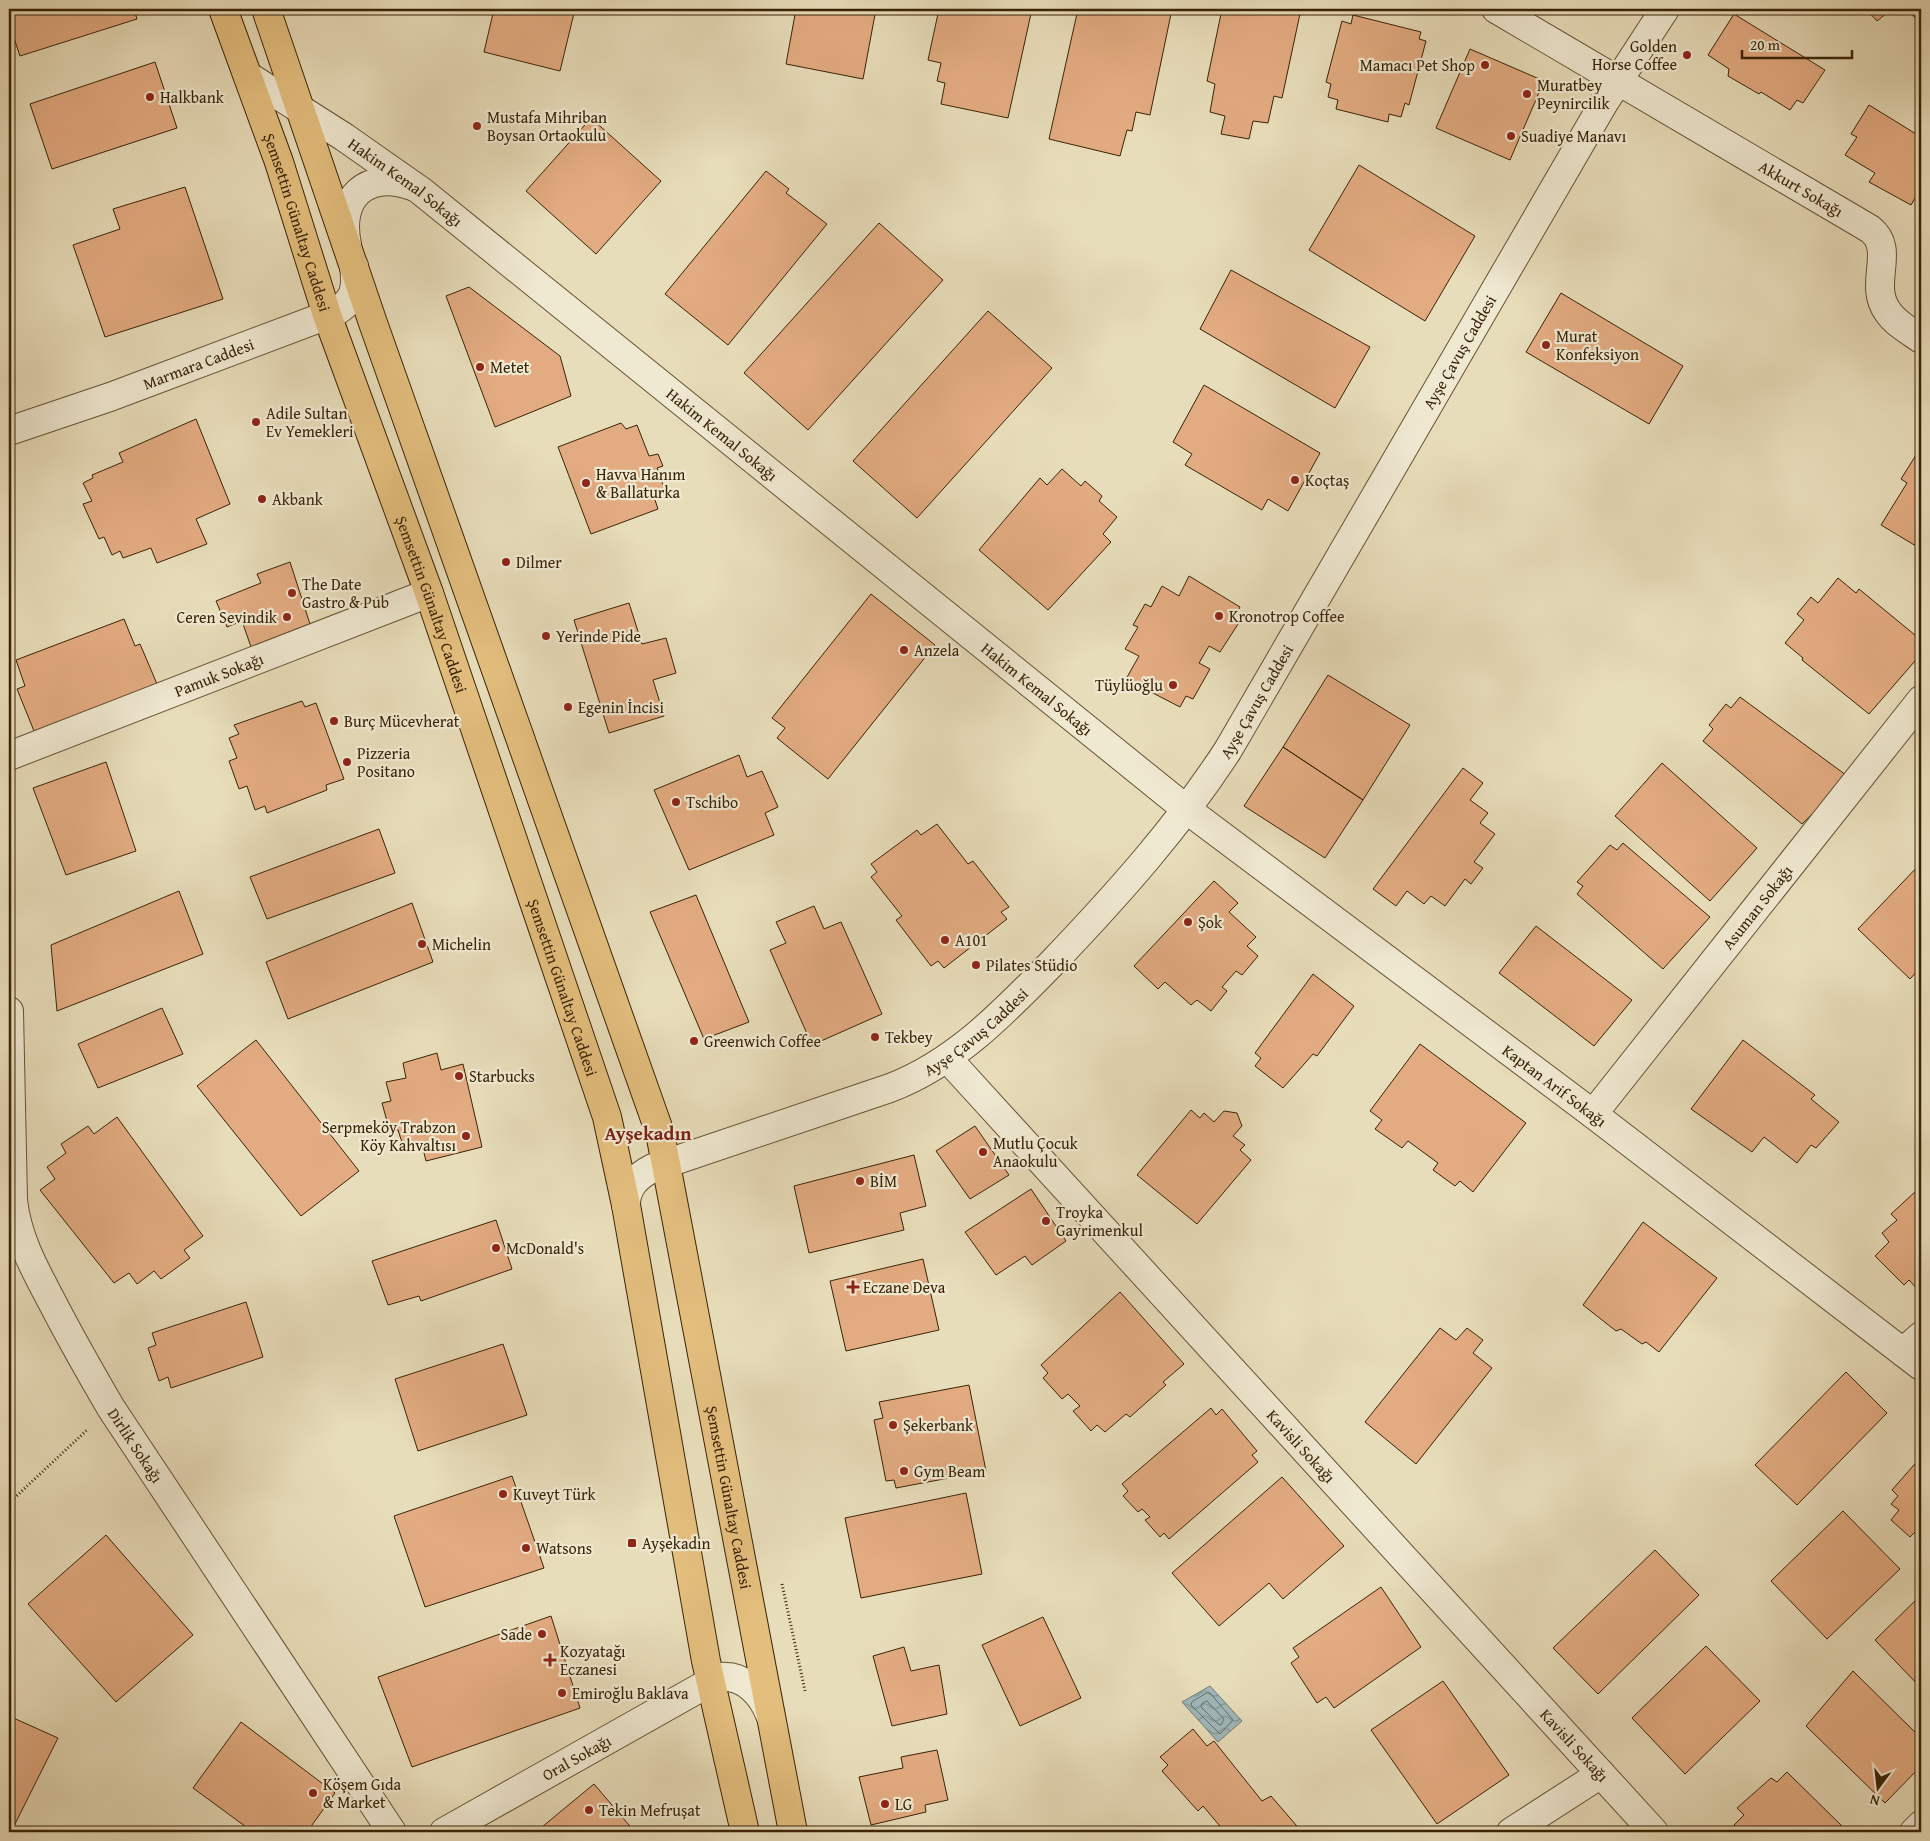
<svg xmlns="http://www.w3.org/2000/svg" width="1930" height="1841" font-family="'Gentium Book Plus',serif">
  <defs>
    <pattern id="water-waves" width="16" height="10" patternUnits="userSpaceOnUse" patternTransform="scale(1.25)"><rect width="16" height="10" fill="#9eb8bc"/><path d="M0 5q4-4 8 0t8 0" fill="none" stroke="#829597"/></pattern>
  </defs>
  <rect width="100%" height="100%" fill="#e8ddba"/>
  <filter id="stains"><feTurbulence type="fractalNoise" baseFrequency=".004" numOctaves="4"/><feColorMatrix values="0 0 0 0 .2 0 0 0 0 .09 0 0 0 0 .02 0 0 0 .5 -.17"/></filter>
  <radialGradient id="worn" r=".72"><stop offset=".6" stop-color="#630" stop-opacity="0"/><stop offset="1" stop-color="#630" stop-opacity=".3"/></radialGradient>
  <path fill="url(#water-waves)" stroke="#767c73" d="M1210,1686L1242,1721L1218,1742L1182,1702Z"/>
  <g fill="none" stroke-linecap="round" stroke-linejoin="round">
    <path stroke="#6c6e61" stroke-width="1" d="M1207,1693H1210L1233,1720L1220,1734L1191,1705L1192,1702Z
      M1207,1701L1224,1719L1221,1725L1218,1724L1201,1707L1202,1704Z"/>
  </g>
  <path fill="#e3ab81" stroke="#392306" d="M9,9H134L137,19L20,56L9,23Z
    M494,9H575L560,71L484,52Z
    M796,9H876L863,79L786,64Z
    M939,9H1032L1008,118L941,104L945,83L937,81L941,63L928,60Z
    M1078,9H1172L1150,115L1136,112L1132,131L1127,130L1120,156L1049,139Z
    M1222,9H1301L1282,98L1274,96L1268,123L1253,121L1249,139L1221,134L1225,116L1210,112L1215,84L1207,81Z
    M1866,9H1892L1877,21Z
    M1907,9H1921V16L1917,20Z
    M1734,14L1825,70L1803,103L1797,100L1790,110L1761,92L1759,94L1728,76L1729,69L1708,55Z
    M1353,15L1421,32L1419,39L1426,41L1409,105L1405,103L1401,117L1389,114L1388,122L1336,109L1338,100L1328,97L1331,84L1326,82L1342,21L1351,24Z
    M1470,49L1544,81L1510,160L1436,128Z
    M155,62L177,128L52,169L30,104Z
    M1869,105L1921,137V144L1917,151L1921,154V188L1911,205L1869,182L1875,173L1845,155L1857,137L1851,134Z
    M591,118L661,181L596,254L526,191Z
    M1359,165L1475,236L1425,321L1309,250Z
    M766,171L789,189L786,193L827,224L728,345L665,294Z
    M185,187L223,299L105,337L73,245L120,229L113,209Z
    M879,223L943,280L808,430L744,373Z
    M1231,270L1370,347L1335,408L1200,329Z
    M469,287L560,356L571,396L495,427L446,296Z
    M1561,293L1683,366L1649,424L1526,352Z
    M988,311L1052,368L917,518L853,461Z
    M1204,385L1320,453L1288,511L1268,499L1262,510L1185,465L1192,454L1173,442Z
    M196,419L230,504L196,519L207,544L157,563L151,548L123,558L120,551L112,555L104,537L99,539L83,504L92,501L83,483L93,478L92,475L123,462L119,453Z
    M621,423L626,429L637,425L649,456L658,454L663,466L657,468L665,490L653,494L658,509L591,534L558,447Z
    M1921,447V549L1881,525L1907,483L1901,479Z
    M1062,469L1081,486L1085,481L1102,496L1099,501L1117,517L1103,534L1111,542L1048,610L979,550L1040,478L1047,485Z
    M290,562L310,624L251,647L242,621L227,627L216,601L261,583L257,574Z
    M1189,576L1240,607L1234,618L1240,621L1220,652L1209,646L1199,663L1210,669L1193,699L1186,696L1180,707L1126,679L1139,656L1125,649L1138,627L1133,625L1145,604L1151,607L1162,586L1179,596Z
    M1838,578L1856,593L1859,589L1921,640V654L1869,714L1802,660L1803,658L1785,643L1804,620L1797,614L1811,597L1818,603Z
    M871,594L935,645L828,779L777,738L785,728L772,718Z
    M629,603L642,644L666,638L676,673L653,680L664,716L609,733L574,620Z
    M124,619L135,646L140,644L157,684L34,731L17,689L25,686L16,660Z
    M1328,675L1410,725L1363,800L1283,747Z
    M1740,697L1850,778L1802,824L1703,741L1713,729L1709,725L1726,704L1731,708Z
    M302,701L305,707L316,703L344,779L326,785L327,790L267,813L265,806L255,810L247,786L239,789L229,761L237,758L229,738L239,734L234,725Z
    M1283,747L1363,800L1325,858L1244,806Z
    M739,755L747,777L762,771L778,807L765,813L774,835L689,870L654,790Z
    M106,762L136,851L66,875L33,788Z
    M1662,763L1757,848L1710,901L1615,816Z
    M1463,768L1483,783L1470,800L1488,813L1480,823L1495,834L1474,862L1483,868L1471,884L1465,879L1445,906L1431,896L1424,904L1407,891L1396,906L1373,889Z
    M937,824L968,864L973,861L1009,907L1001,912L1007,919L944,968L938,961L931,966L896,920L902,916L871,877L877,872L871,864L917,830L921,835Z
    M379,829L395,873L267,919L250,877Z
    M1623,843L1710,917L1663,969L1577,894L1583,886L1577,882L1610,845L1617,850Z
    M1921,863V967L1910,979L1858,929Z
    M1214,881L1238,903L1229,912L1256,937L1247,946L1258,956L1242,975L1236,971L1222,987L1227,991L1211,1011L1197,1000L1191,1005L1165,982L1158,989L1134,966Z
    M179,891L203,954L57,1011L51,945Z
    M696,895L749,1022L704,1039L650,912Z
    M412,903L433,962L288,1019L266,962Z
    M814,906L824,929L841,922L882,1014L812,1045L770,950L786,943L776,922Z
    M1536,926L1632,1000L1594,1046L1499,973Z
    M1313,974L1354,1006L1317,1056L1313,1054L1283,1088L1255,1066L1261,1058L1255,1053Z
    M162,1008L183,1054L98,1088L78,1044Z
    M256,1040L359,1171L301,1216L197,1086Z
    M1743,1040L1815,1095L1811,1099L1839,1122L1816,1148L1811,1145L1797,1163L1764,1137L1752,1152L1691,1109Z
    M1420,1044L1526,1123L1473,1192L1460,1181L1455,1186L1433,1170L1438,1163L1408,1141L1402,1148L1375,1129L1382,1120L1370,1111Z
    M437,1053L441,1070L463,1064L482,1147L426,1161L422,1145L404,1149L398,1130L390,1132L382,1103L391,1101L386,1082L406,1078L403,1063Z
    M1191,1110L1200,1118L1204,1113L1214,1122L1224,1111L1237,1113L1242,1126L1233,1136L1245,1145L1240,1150L1251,1160L1197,1224L1137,1175Z
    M117,1117L203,1236L184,1250L190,1258L161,1279L154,1271L137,1284L129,1273L114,1283L40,1190L55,1179L47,1167L66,1153L61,1144L88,1126L94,1134Z
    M975,1126L1009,1175L970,1199L936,1151Z
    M914,1155L926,1206L900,1213L904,1230L809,1253L794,1186Z
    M1031,1189L1066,1241L1032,1265L1025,1256L996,1275L965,1232Z
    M1916,1191L1921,1197V1293L1909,1280L1904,1285L1875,1256L1889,1242L1882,1233L1897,1220L1891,1214Z
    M496,1220L512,1269L421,1301L419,1296L388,1305L372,1261Z
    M1643,1222L1717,1278L1659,1352L1646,1342L1642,1344L1621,1329L1616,1331L1583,1305Z
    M923,1259L939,1330L846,1351L830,1281Z
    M1120,1292L1184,1364L1163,1382L1166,1385L1130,1417L1126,1414L1105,1432L1097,1425L1091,1431L1073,1411L1080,1406L1068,1394L1062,1399L1043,1378L1048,1373L1041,1365Z
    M246,1302L263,1357L171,1388L168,1377L159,1381L148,1348L156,1345L152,1333Z
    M1440,1328L1456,1340L1467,1328L1483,1340L1473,1353L1492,1368L1416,1464L1365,1422Z
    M503,1344L527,1415L418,1451L395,1379Z
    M1846,1372L1887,1413L1797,1505L1755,1465Z
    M969,1385L986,1471L896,1488L894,1480L886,1481L874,1420L883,1418L879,1402Z
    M1211,1408L1216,1415L1222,1409L1257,1451L1252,1455L1258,1462L1169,1539L1164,1533L1160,1537L1145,1520L1150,1517L1142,1509L1138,1512L1123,1496L1128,1491L1122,1484Z
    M1921,1453V1533L1918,1529L1910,1537L1891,1520L1899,1510L1891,1504L1898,1496L1892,1490L1920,1458L1919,1457Z
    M512,1476L544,1568L425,1607L394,1516Z
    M1282,1477L1344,1546L1283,1599L1269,1583L1219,1626L1172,1573Z
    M966,1493L982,1574L861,1598L845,1518Z
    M1843,1511L1900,1569L1827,1639L1771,1581Z
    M106,1535L193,1635L116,1702L28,1604Z
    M1655,1550L1699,1595L1598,1694L1553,1648Z
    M1381,1587L1421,1647L1334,1708L1326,1697L1317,1703L1291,1663L1299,1657L1293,1648Z
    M1921,1595V1688L1875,1640Z
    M551,1616L580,1708L412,1767L378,1677Z
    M1043,1617L1081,1698L1020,1726L982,1645Z
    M1706,1646L1760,1701L1685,1774L1632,1718Z
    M904,1647L911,1671L939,1665L947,1714L892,1726L873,1656Z
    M1853,1671L1921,1738V1766L1885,1803L1806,1726Z
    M1443,1681L1509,1775L1437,1824L1371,1730Z
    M9,1716L58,1738L11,1832H9Z
    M241,1722L335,1793L307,1832H253L193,1788Z
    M1193,1729L1207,1746L1214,1741L1262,1801L1271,1796L1302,1832H1225L1203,1806L1198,1811L1162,1771L1168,1765L1160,1757Z
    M937,1750L948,1800L925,1805L926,1812L871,1825L859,1777L903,1768L901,1757Z
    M1787,1772L1846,1830L1843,1832H1741L1734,1825L1744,1815L1737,1808L1771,1778L1777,1782Z
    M594,1784L635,1832H536L554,1817Z
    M977,1827L979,1832H961Z"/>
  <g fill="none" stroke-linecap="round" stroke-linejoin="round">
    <g stroke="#655233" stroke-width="30">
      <g id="minor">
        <path id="s1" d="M1496,9L1870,229C1897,250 1867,284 1888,312C1896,324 1910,331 1921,339"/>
        <path id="s2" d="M248,76L344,137L421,191L1186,809L1593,1114L1921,1366"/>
        <path d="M347,244C337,198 366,170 412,186"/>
        <path id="s3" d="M9,431L110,397L333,313C355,301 357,289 354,266"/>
        <path id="s4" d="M9,756L429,593"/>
        <path id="s5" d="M9,1011L13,1200C17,1237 34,1268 51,1300C70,1337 90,1372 111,1408L392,1832"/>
        <path id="s6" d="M948,1059L1654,1832"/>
        <path id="s7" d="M1593,1114L1921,700"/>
        <path id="s8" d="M626,1205C626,1187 637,1176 653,1168L890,1088C956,1063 1005,1011 1054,961C1117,895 1178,827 1228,750L1605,101L1665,9"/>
        <path d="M1903,1352L1921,1336"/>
        <path id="s9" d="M444,1832L719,1677C744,1674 762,1694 770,1715"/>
        <path d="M1511,1832L1601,1774"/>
        <path d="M1914,1832L1921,1825"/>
      </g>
    </g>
    <g stroke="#392306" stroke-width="30">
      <g id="major">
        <path id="s10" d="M223,9L279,162L327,315L429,593L607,1117L626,1205L706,1661L745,1832"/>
        <path id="s11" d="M266,9L373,323L660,1133L793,1832"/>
      </g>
    </g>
    <path stroke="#392306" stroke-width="3" stroke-dasharray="1 2.5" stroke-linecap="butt" d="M9,1503L87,1430
      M782,1584L805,1691"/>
    <use href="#minor" stroke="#f0e9d2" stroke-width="28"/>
    <use href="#major" stroke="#e4be7d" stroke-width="28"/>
  </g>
  <g fill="#8f2418" stroke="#f0e9d2" stroke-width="2">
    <circle cx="1687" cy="55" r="5"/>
    <circle cx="1485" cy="65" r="5"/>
    <circle cx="1527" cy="94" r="5"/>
    <circle cx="150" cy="97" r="5"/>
    <circle cx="477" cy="126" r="5"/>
    <circle cx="1511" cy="136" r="5"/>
    <circle cx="1546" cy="345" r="5"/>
    <circle cx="480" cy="367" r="5"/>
    <circle cx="256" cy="422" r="5"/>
    <circle cx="1295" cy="480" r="5"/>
    <circle cx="586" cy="483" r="5"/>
    <circle cx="262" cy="499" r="5"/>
    <circle cx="506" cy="562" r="5"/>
    <circle cx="292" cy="593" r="5"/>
    <circle cx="1219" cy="616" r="5"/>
    <circle cx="287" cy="617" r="5"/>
    <circle cx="546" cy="636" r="5"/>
    <circle cx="904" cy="650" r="5"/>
    <circle cx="1173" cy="685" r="5"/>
    <circle cx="568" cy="707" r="5"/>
    <circle cx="334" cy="721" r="5"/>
    <circle cx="347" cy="762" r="5"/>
    <circle cx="676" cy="802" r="5"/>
    <circle cx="1188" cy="922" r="5"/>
    <circle cx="945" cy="940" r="5"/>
    <circle cx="422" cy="944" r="5"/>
    <circle cx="976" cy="965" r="5"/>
    <circle cx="875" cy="1037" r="5"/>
    <circle cx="694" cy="1041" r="5"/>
    <circle cx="459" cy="1076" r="5"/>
    <circle cx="466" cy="1136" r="5"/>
    <circle cx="983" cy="1152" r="5"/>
    <circle cx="860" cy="1181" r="5"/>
    <circle cx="1046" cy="1221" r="5"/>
    <circle cx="496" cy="1248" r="5"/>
    <path d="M850.5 1279.5h5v5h5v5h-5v5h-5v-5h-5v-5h5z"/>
    <circle cx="893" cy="1425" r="5"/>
    <circle cx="904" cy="1471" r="5"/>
    <circle cx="503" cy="1494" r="5"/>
    <rect x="627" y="1538" width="10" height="10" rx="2.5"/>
    <circle cx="526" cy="1548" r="5"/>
    <circle cx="542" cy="1634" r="5"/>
    <path d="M547.5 1652.5h5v5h5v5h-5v5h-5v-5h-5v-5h5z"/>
    <circle cx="562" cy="1693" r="5"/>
    <circle cx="313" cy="1793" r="5"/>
    <circle cx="885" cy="1804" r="5"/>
    <circle cx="589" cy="1810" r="5"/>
  </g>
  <g text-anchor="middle" stroke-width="4.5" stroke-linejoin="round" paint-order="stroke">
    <g font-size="16" fill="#392306" stroke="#f0e9d2" text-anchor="start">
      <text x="1677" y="52" text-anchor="end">Golden<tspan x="1677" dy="18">Horse Coffee</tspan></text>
      <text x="1475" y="71" text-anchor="end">Mamacı Pet Shop</text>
      <text x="1537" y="91">Muratbey<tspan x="1537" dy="18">Peynircilik</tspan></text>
      <text x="160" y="103">Halkbank</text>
      <text x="487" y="123">Mustafa Mihriban<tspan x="487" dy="18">Boysan Ortaokulu</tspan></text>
      <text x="1521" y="142">Suadiye Manavı</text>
      <text x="1556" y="342">Murat<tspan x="1556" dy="18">Konfeksiyon</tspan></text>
      <text x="490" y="373">Metet</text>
      <text x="266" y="419">Adile Sultan<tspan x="266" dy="18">Ev Yemekleri</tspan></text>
      <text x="596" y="480">Havva Hanım<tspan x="596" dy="18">&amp; Ballaturka</tspan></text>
      <text x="1305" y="486">Koçtaş</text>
      <text x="272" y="505">Akbank</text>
      <text x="516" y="568">Dilmer</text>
      <text x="302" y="590">The Date<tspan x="302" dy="18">Gastro &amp; Pub</tspan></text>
      <text x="1229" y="622">Kronotrop Coffee</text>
      <text x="277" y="623" text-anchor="end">Ceren Sevindik</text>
      <text x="556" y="642">Yerinde Pide</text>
      <text x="914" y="656">Anzela</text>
      <text x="1163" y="691" text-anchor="end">Tüylüoğlu</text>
      <text x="578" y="713">Egenin İncisi</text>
      <text x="344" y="727">Burç Mücevherat</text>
      <text x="357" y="759">Pizzeria<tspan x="357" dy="18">Positano</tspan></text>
      <text x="686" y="808">Tschibo</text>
      <text x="1198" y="928">Şok</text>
      <text x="955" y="946">A101</text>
      <text x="432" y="950">Michelin</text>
      <text x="986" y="971">Pilates Stüdio</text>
      <text x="885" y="1043">Tekbey</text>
      <text x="704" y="1047">Greenwich Coffee</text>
      <text x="469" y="1082">Starbucks</text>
      <text x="456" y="1133" text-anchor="end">Serpmeköy Trabzon<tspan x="456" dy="18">Köy Kahvaltısı</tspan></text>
      <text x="993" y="1149">Mutlu Çocuk<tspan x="993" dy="18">Anaokulu</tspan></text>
      <text x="870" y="1187">BİM</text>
      <text x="1056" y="1218">Troyka<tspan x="1056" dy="18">Gayrimenkul</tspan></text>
      <text x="506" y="1254">McDonald's</text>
      <text x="863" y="1293">Eczane Deva</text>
      <text x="903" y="1431">Şekerbank</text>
      <text x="914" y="1477">Gym Beam</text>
      <text x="513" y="1500">Kuveyt Türk</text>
      <text x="642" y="1549">Ayşekadın</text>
      <text x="536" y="1554">Watsons</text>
      <text x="532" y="1640" text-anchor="end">Sade</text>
      <text x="560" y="1657">Kozyatağı<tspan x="560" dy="18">Eczanesi</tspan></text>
      <text x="572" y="1699">Emiroğlu Baklava</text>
      <text x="323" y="1790">Köşem Gıda<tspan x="323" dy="18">&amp; Market</tspan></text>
      <text x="895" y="1810">LG</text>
      <text x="599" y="1816">Tekin Mefruşat</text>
    </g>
    <g font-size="16" fill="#392306" stroke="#f0e9d2">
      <text dy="6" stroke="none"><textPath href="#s2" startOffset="190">Hakim Kemal Sokağı</textPath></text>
      <text dy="6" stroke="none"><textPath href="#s1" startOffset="354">Akkurt Sokağı</textPath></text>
      <text dy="6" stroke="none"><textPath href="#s10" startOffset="226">Şemsettin Günaltay Caddesi</textPath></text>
      <text dy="6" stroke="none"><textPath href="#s8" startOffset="1242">Ayşe Çavuş Caddesi</textPath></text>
      <text dy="6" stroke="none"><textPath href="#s3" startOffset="201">Marmara Caddesi</textPath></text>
      <text dy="6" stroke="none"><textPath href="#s2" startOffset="595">Hakim Kemal Sokağı</textPath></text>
      <text dy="6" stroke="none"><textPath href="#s10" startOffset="631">Şemsettin Günaltay Caddesi</textPath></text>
      <text dy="6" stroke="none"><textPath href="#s4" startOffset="225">Pamuk Sokağı</textPath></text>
      <text dy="6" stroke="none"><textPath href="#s2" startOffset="1000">Hakim Kemal Sokağı</textPath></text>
      <text dy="6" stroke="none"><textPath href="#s8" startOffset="838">Ayşe Çavuş Caddesi</textPath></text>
      <text dy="6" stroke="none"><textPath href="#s7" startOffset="264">Asuman Sokağı</textPath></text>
      <text dy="6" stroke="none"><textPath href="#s10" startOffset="1036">Şemsettin Günaltay Caddesi</textPath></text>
      <text dy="6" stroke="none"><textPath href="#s8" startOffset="402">Ayşe Çavuş Caddesi</textPath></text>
      <text dy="6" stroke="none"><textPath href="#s2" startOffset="1652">Kaptan Arif Sokağı</textPath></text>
      <text dy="6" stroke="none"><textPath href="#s5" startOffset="465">Dirlik Sokağı</textPath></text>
      <text dy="6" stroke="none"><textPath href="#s6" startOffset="524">Kavisli Sokağı</textPath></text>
      <text dy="6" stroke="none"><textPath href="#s11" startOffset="1562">Şemsettin Günaltay Caddesi</textPath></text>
      <text dy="6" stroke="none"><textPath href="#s6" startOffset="929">Kavisli Sokağı</textPath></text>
      <text dy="6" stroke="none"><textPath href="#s9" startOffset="152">Oral Sokağı</textPath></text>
    </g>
    <g font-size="19" font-weight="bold" fill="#7a1f14" stroke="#f0e9d2">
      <text x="648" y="1140">Ayşekadın</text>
    </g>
  </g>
  <rect width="1930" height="1841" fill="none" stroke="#e8ddba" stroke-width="30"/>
  <rect x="10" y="10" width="1910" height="1821" fill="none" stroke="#392306" stroke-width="2.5"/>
  <rect x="15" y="15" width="1900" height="1811" fill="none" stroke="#392306"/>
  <g transform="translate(1878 1788) rotate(195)" stroke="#f0e9d2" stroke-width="4" paint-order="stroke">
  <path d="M0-4L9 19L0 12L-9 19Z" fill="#392306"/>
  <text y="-8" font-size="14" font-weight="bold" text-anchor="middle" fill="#392306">N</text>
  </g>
  <path d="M1742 50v8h110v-8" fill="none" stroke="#392306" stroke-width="2.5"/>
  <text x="1750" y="50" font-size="15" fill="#392306" stroke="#f0e9d2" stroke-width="4" paint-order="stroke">20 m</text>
  <rect width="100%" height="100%" filter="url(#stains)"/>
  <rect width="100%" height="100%" fill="url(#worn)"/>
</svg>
